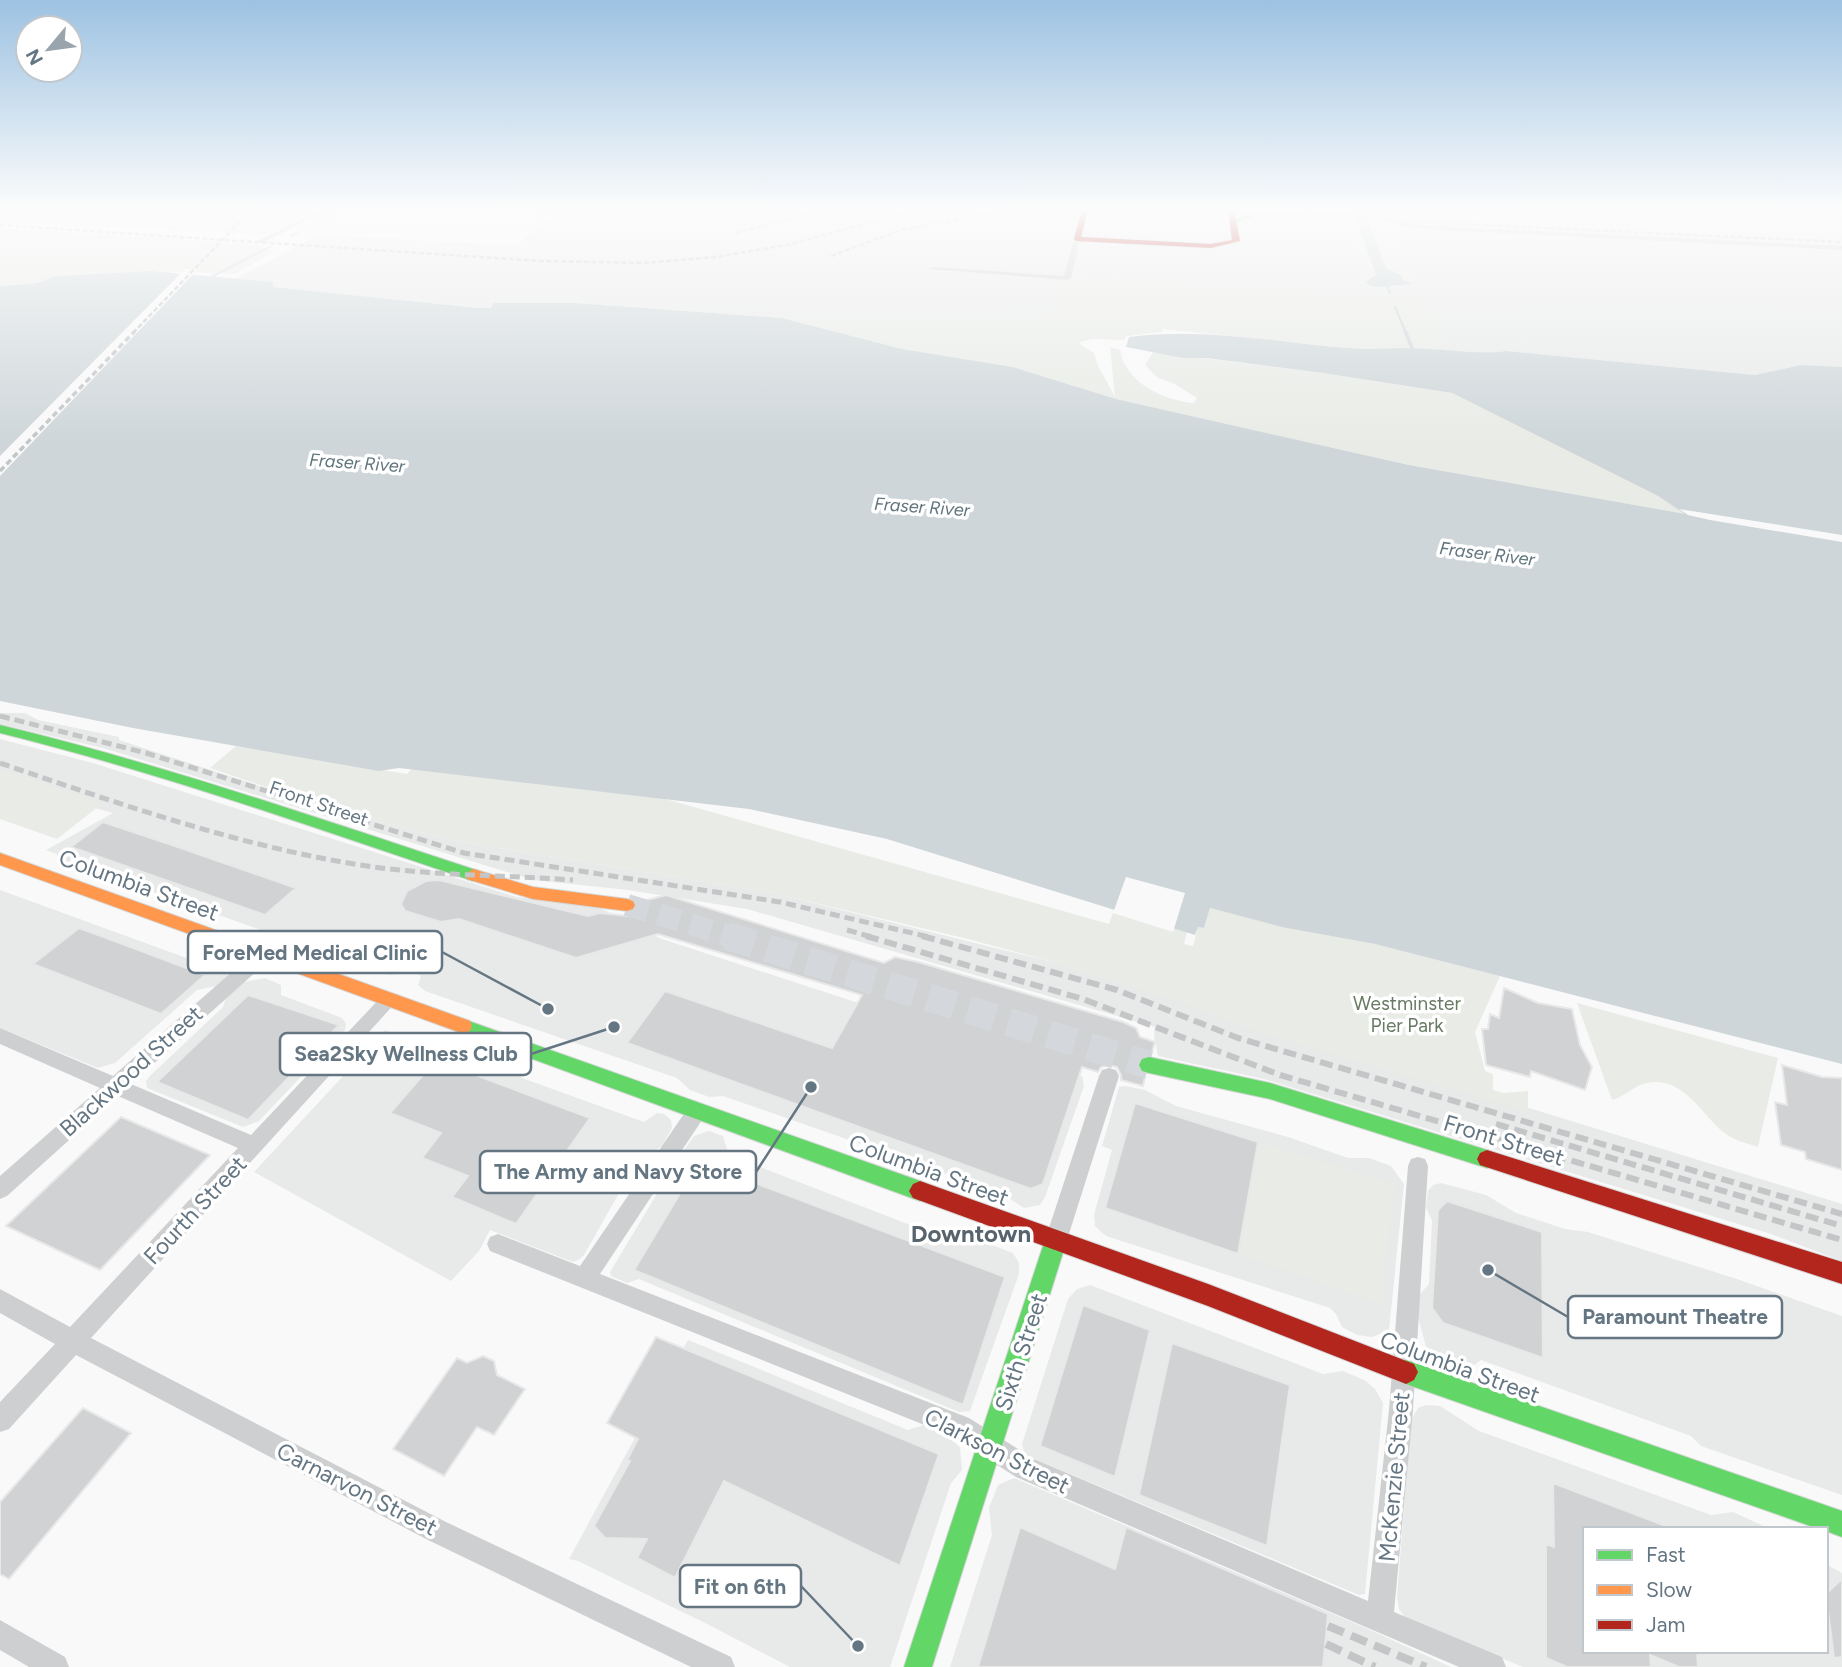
<svg xmlns="http://www.w3.org/2000/svg" width="1842" height="1667" font-family="Figtree,sans-serif">
  <rect width="100%" height="100%" fill="#f9f9f9"/>
  <path fill="#e8e9e9" d="M219,210H347L327,221L210,215Z
    M506,210H1842V367L1801,365L1755,375L1506,351L1484,354L1429,349H1392L1379,299L1060,276L1048,320L782,318L575,303H494L492,308H478L273,287V283L235,279L318,235L516,245L551,216L533,215L536,211Z
    M0,713H25L38,720L119,737V740L339,812L456,841L777,894L1053,962L1842,1204V1261L1771,1234L1264,1079L1158,1056L1154,1036L1155,1027L747,909L628,890L533,880L103,748L0,724Z
    M0,739L93,763L516,897L598,907L662,939L1082,1076L1084,1086L1045,1197L1040,1205L1024,1208L1001,1193L723,1096L709,1097L690,1090L677,1078L425,991L418,985L421,976L409,970L401,974L389,975L57,858V854L46,850L113,813L0,782Z
    M0,890L192,960L217,953L235,960L240,967L221,985L197,990L115,1063L98,1068L0,1028Z
    M265,978L281,985V995L342,1018L346,1024L345,1030L259,1121L243,1127L147,1088L146,1081L150,1076L223,1007L226,998L244,982Z
    M386,1030L413,1044L474,1064L516,1068L522,1078L644,1122L657,1113L664,1114L671,1120L672,1128L662,1146L636,1163L584,1255L578,1260L573,1262L490,1230L479,1251L451,1281L254,1172L358,1060L361,1048L370,1038Z
    M1125,1086L1145,1090L1176,1106L1288,1137L1348,1158H1369L1391,1166L1404,1184L1389,1330L1372,1337L1357,1335L1342,1327L1336,1314L1330,1308L1106,1236L1099,1230L1095,1226L1094,1215L1112,1150L1102,1146L1119,1087Z
    M709,1131L723,1136L729,1155L962,1245L979,1240L1013,1253L1019,1263V1274L970,1411L959,1412L639,1279L627,1283L611,1276L610,1272L679,1157L694,1136Z
    M1441,1183L1486,1195L1516,1213L1565,1229L1588,1232L1737,1279L1842,1316V1495L1701,1446L1691,1436L1481,1360L1462,1374L1430,1361L1417,1314L1419,1295L1429,1284L1432,1221L1426,1207L1428,1191L1433,1185Z
    M1090,1285L1323,1374L1343,1371L1366,1381L1375,1389L1383,1403L1365,1594L1359,1595L1025,1455L1022,1444L1068,1299L1077,1289Z
    M688,1340L908,1430L924,1425L949,1436L960,1448L962,1470L951,1483L890,1667H790L707,1624L578,1561L569,1559Z
    M1426,1405L1440,1406L1479,1431L1711,1515L1733,1512L1770,1529H1585V1651H1826V1564L1842,1573V1667H1523L1406,1619L1399,1609L1397,1597L1411,1420L1418,1408Z
    M1014,1478L1366,1628L1451,1667H950L992,1535L989,1508L998,1485Z"/>
  <path fill="#e8ebe6" d="M0,210H219L212,215L297,219L267,235L0,221Z
    M1344,221L1386,223L1403,268L1424,283L1393,286L1397,290H1378L1354,282L1361,268Z
    M0,228L258,244L273,252L235,274L152,271L56,276L37,283L0,286Z
    M1060,276L1424,298L1448,349L1347,348L1162,329V332L1126,336L1124,340L1092,339L1080,342L1081,345L1094,353L1098,366L1115,397L1110,347L1120,350C1125,382 1164,401 1194,403L1197,398L1173,383L1158,378L1145,365L1153,352L1323,373L1452,393L1658,496L1688,515L1409,465L1116,399L1013,367L902,349L782,318L1047,320Z
    M442,736L1109,924L1126,877L1175,929L1187,932L1184,944L1193,946L1198,927L1204,928L1210,908L1287,927L1375,944L1500,976L1475,1032L1485,1071L1493,1074V1090L1503,1093L1528,1091V1112L1259,1032L1168,998L1053,962L968,939L777,894L456,841L339,812L210,768L236,746L407,774Z
    M0,768L2,769L103,803L57,839L0,819Z
    M1577,1003L1778,1058L1758,1147C1746,1143 1732,1140 1722,1131C1700,1112 1682,1075 1646,1083C1635,1085 1626,1096 1612,1100Z
    M1258,1142L1395,1184L1381,1304L1238,1254Z"/>
  <path fill="#ced6d9" d="M1357,222H1368L1386,268L1401,275L1402,279L1412,284L1378,287L1368,285L1366,282L1376,275Z
    M152,271L273,282V287L478,308H491L494,303H575L782,318L902,349L1013,367L1116,399L1409,465L1685,514L1658,496L1452,393L1323,373L1206,358H1183L1126,347L1129,337C1202,327 1274,342 1347,348C1373,350 1400,347 1427,349C1454,350 1479,355 1506,351L1755,375L1801,365L1842,367V1064L1375,944L1282,927L1210,908L1204,928L1198,927L1195,935L887,839L749,809L399,768L379,771L133,728L0,701V286L37,283L56,276Z"/>
  <path fill="#f9f9f9" d="M185,269L197,270L0,476V456Z
    M1679,509L1842,535V542L1710,520L1688,515Z
    M1126,877L1185,893L1173,932L1113,913Z"/>
  <g fill="none" stroke-linecap="round" stroke-linejoin="round">
    <path stroke="#ced6d9" stroke-width="2.5" d="M291,236L299,232
      M211,277L270,247
      M1385,281L1390,293
      M1395,307L1406,333"/>
    <path stroke="#ced6d9" stroke-width="3.5" d="M1405,331L1412,348"/>
  </g>
  <path fill="#d0d2d3" stroke="#e8e8e8" stroke-width="2" d="M103,822L175,846L296,888L265,915L71,847Z
    M439,880L588,916L600,913L628,916L638,912L640,902L666,895L884,963L895,957L918,962L1123,1022L1136,1028L1140,1037L1155,1042L1152,1052L1138,1054L1133,1064L1137,1074L1145,1077L1143,1086L1121,1080V1075L1117,1067L1108,1065L1101,1067L1098,1072L1082,1067L1043,1184L1031,1189L627,1043L665,991L832,1048L862,995L658,934L576,958L459,919L441,922L405,911L401,904L407,891L426,881Z
    M79,928L120,943L205,975L161,1014L33,964Z
    M1504,988L1538,1003L1572,1009L1580,1045L1592,1067L1585,1090L1531,1071L1530,1077L1486,1065L1482,1029H1488L1490,1014L1499,1018Z
    M248,995L339,1025L248,1120L157,1082Z
    M436,1060L590,1118L516,1224L452,1197L468,1176L422,1158L441,1133L390,1113Z
    M1782,1065L1822,1077L1842,1078V1170L1806,1159L1805,1152L1781,1145L1775,1102L1787,1105Z
    M1135,1103L1258,1142L1238,1254L1105,1208Z
    M121,1117L210,1155L100,1270L6,1226Z
    M699,1162L1005,1277L963,1405L634,1270Z
    M1447,1201L1542,1232L1543,1358L1443,1323L1432,1308L1438,1210Z
    M1083,1305L1150,1330L1115,1477L1040,1446Z
    M656,1337L939,1454L900,1566L724,1481L675,1578L637,1558L647,1539L605,1538L594,1526L630,1461L627,1460L638,1439L607,1423Z
    M1172,1343L1290,1385L1267,1546L1139,1495Z
    M483,1356L494,1361L497,1375L525,1389L494,1435L477,1427L444,1476L393,1449L457,1358L467,1363Z
    M83,1408L131,1433L9,1579L0,1574V1502Z
    M1553,1483L1671,1528L1585,1529V1651H1697L1698,1667H1679L1650,1655L1651,1667H1567L1546,1658V1544L1554,1547Z
    M1020,1527L1115,1569L1126,1527L1328,1614L1323,1667H978Z
    M1842,1579V1657L1834,1658L1826,1594Z"/>
  <g fill="none" stroke-linecap="round" stroke-linejoin="round">
    <path stroke="#d4d8dc" stroke-width="22" stroke-dasharray="22 11" stroke-linecap="butt" d="M627,905L733,937"/>
    <path stroke="#d4d8dc" stroke-width="28" stroke-dasharray="28 14" stroke-linecap="butt" d="M727,936L1149,1065"/>
    <g stroke="#d5d6d7" stroke-width="2">
      <path id="fast" d="M1282,210L1284,213L1254,216L1234,224L1231,222L1253,212Z
        M0,725C162,764 320,819 479,871L481,875L473,881L467,879C313,827 158,772 0,733Z
        M463,1019L920,1181L927,1184L931,1191L927,1198L920,1201L456,1031L454,1026L456,1021Z
        M1149,1057L1270,1083L1487,1150L1494,1153L1497,1159L1494,1165L1487,1168L1270,1099L1149,1073L1142,1071L1139,1065L1142,1059Z
        M1056,1230L1064,1233L1067,1240L932,1667H904L1045,1240L1048,1233Z
        M1406,1360L1842,1511V1537L1826,1531V1529H1819L1406,1384L1398,1380L1394,1372L1398,1364Z"/>
    </g>
    <g stroke="#d5d6d7" stroke-width="2">
      <path id="slow" d="M0,853L470,1021L472,1026L470,1031L463,1033L456,1031L0,865Z
        M473,869L533,887L627,899L633,901L635,905L633,909L627,911L533,899L467,879L465,875Z"/>
    </g>
    <g stroke="#d5d6d7" stroke-width="2">
      <path id="jam" d="M1082,210H1088L1081,237L1211,244L1232,240L1228,210H1234L1240,241L1211,248L1077,241L1074,239Z
        M1487,1150L1842,1262V1284L1480,1165L1477,1159L1480,1153Z
        M920,1181L1208,1284L1414,1364L1418,1372L1414,1380L1406,1384L1208,1306L913,1198L909,1191L913,1184Z"/>
    </g>
    <path fill="#cecfd0" fill-rule="evenodd" d="M319,210H327L262,243L256,242Z
      M1248,210L1389,216L1398,221L1435,226L1842,246V250L1435,230L1396,225L1387,220Z
      M1077,237L1080,239L1071,278L1067,280L929,269L933,267L1064,276L1074,239Z
      M263,948L269,950L272,955L269,960L131,1084L251,1135L383,995L389,993L395,995L398,1000L91,1338L446,1522L731,1657L735,1667H691L428,1540L76,1355L9,1429L0,1432V1402L55,1344L0,1313V1289L70,1327L238,1148L118,1096L7,1196L0,1199V1176L100,1088L0,1044V1028L113,1076L257,950Z
      M1109,1068L1116,1070L1119,1076L1067,1240L1064,1247L1056,1250L1048,1247L1045,1240L1099,1076L1102,1070Z
      M697,1102L704,1105L707,1111L704,1117L600,1274L969,1418L1034,1459L1368,1601L1389,1410L1408,1166L1411,1159L1418,1157L1425,1159L1428,1166L1413,1410L1394,1612L1502,1657L1506,1667H1459L1016,1477L952,1436L490,1251L487,1244L490,1237L498,1234L580,1266L690,1105Z
      M0,1620L65,1657L69,1667H29L0,1650Z"/>
    <use href="#fast" fill="#63d668" fill-rule="evenodd"/>
    <use href="#slow" fill="#ff974d" fill-rule="evenodd"/>
    <use href="#jam" fill="#b3261e" fill-rule="evenodd"/>
    <path stroke="#c3c5c6" stroke-width="2.5" stroke-dasharray="5 2.5" stroke-linecap="butt" d="M1161,210L1842,242
      M0,225L541,261L644,263L716,257L787,245L916,210
      M735,233L824,210
      M831,256L901,230L1014,210
      M133,333L251,210"/>
    <path stroke="#c3c5c6" stroke-width="3.5" stroke-dasharray="6 3.5" stroke-linecap="butt" d="M0,471L135,331"/>
    <path stroke="#c3c5c6" stroke-width="5" stroke-dasharray="10 5" stroke-linecap="butt" d="M0,716L146,753L464,853L780,902L929,937
      M0,763C120,804 241,847 367,866C435,876 504,875 573,880
      M847,930L872,937"/>
    <path stroke="#c3c5c6" stroke-width="6" stroke-dasharray="13 6" stroke-linecap="butt" d="M866,936L1083,999L1280,1075L1842,1240
      M922,936L1117,990L1238,1038L1842,1214
      M1496,1124L1842,1226"/>
    <path stroke="#c3c5c6" stroke-width="8" stroke-dasharray="17 8" stroke-linecap="butt" d="M1328,1626L1426,1667
      M1326,1644L1375,1667"/>
  </g>
  <linearGradient id="sky" x2="0" y2="1"><stop stop-color="#9dc2e2"/><stop offset="0.47" stop-color="#fcfcfc"/><stop offset="1" stop-color="#fcfcfc" stop-opacity="0"/></linearGradient>
  <rect width="1842" height="443" fill="url(#sky)"/>
  <g text-anchor="middle" stroke-width="7" stroke-linejoin="round" paint-order="stroke">
    <g font-size="18" font-style="italic" fill="#60757c" stroke="#fff">
      <text transform="translate(357 463) rotate(4)" y="6">Fraser River</text>
      <text transform="translate(922 507) rotate(4)" y="6">Fraser River</text>
      <text transform="translate(1487 554) rotate(7)" y="6">Fraser River</text>
    </g>
    <g font-size="19" fill="#657683" stroke="#fff">
      <text transform="translate(319 803) rotate(19)" y="7">Front Street</text>
    </g>
    <g font-size="19" fill="#687a64" stroke="#fff">
      <text x="1407" y="1010">Westminster<tspan x="1407" dy="22">Pier Park</tspan></text>
    </g>
    <g font-size="23" fill="#657683" stroke="#fff">
      <text transform="translate(139 885) rotate(20)" y="8">Columbia Street</text>
      <text transform="translate(131 1071) rotate(-42)" y="8">Blackwood Street</text>
      <text transform="translate(1504 1140) rotate(17)" y="8">Front Street</text>
      <text transform="translate(929 1170) rotate(20)" y="8">Columbia Street</text>
      <text transform="translate(195 1210) rotate(-47)" y="8">Fourth Street</text>
      <text transform="translate(1021 1352) rotate(-72)" y="8">Sixth Street</text>
      <text transform="translate(1460 1367) rotate(20)" y="8">Columbia Street</text>
      <text transform="translate(997 1451) rotate(27)" y="8">Clarkson Street</text>
      <text transform="translate(1394 1477) rotate(-85)" y="8">McKenzie Street</text>
      <text transform="translate(357 1489) rotate(27)" y="8">Carnarvon Street</text>
    </g>
    <g font-size="24" font-weight="bold" fill="#57646e" stroke="#fff">
      <text x="971" y="1242">Downtown</text>
    </g>
  </g>
  <path fill="none" stroke="#657683" stroke-width="2.5" d="M548 1009L442 952M614 1027L531 1054M811 1087L756 1172M1488 1270L1568 1317M858 1646L801 1586"/>
  <g fill="#657683" stroke="#fff" stroke-width="2.5">
    <circle cx="548" cy="1009" r="7"/>
    <circle cx="614" cy="1027" r="7"/>
    <circle cx="811" cy="1087" r="7"/>
    <circle cx="1488" cy="1270" r="7"/>
    <circle cx="858" cy="1646" r="7"/>
  </g>
  <g fill="#fff" stroke="#657683" stroke-width="2.5">
    <rect x="188" y="931" width="254" height="42" rx="7"/>
    <rect x="280" y="1033" width="251" height="42" rx="7"/>
    <rect x="480" y="1151" width="276" height="42" rx="7"/>
    <rect x="1568" y="1296" width="214" height="42" rx="7"/>
    <rect x="680" y="1565" width="121" height="42" rx="7"/>
  </g>
  <g font-size="21" text-anchor="middle" font-weight="bold" fill="#657683">
    <text x="315" y="960">ForeMed Medical Clinic</text>
    <text x="406" y="1061">Sea2Sky Wellness Club</text>
    <text x="618" y="1179">The Army and Navy Store</text>
    <text x="1675" y="1324">Paramount Theatre</text>
    <text x="740" y="1594">Fit on 6th</text>
  </g>
  <rect x="1583" y="1527" width="245" height="126" fill="#ffffff" stroke="#c1c8cd" stroke-width="2"/>
  <rect x="1597" y="1550" width="35" height="10" fill="#63d668" stroke="#c1c8cd" stroke-width="2"/>
  <text x="1646" y="1562" font-size="21" fill="#657683">Fast</text>
  <rect x="1597" y="1585" width="35" height="10" fill="#ff974d" stroke="#c1c8cd" stroke-width="2"/>
  <text x="1646" y="1597" font-size="21" fill="#657683">Slow</text>
  <rect x="1597" y="1620" width="35" height="10" fill="#b3261e" stroke="#c1c8cd" stroke-width="2"/>
  <text x="1646" y="1632" font-size="21" fill="#657683">Jam</text>
  <g transform="translate(49 49) rotate(241)"><circle r="33" fill="#ffffff" stroke="#c1c8cd" stroke-width="2"/>
  <path d="M0-5L12 26L0 18L-12 26Z" fill="#99a4ac"/>
  <text y="-10" font-size="19" font-weight="bold" text-anchor="middle" fill="#657683">N</text>
  </g>
</svg>
